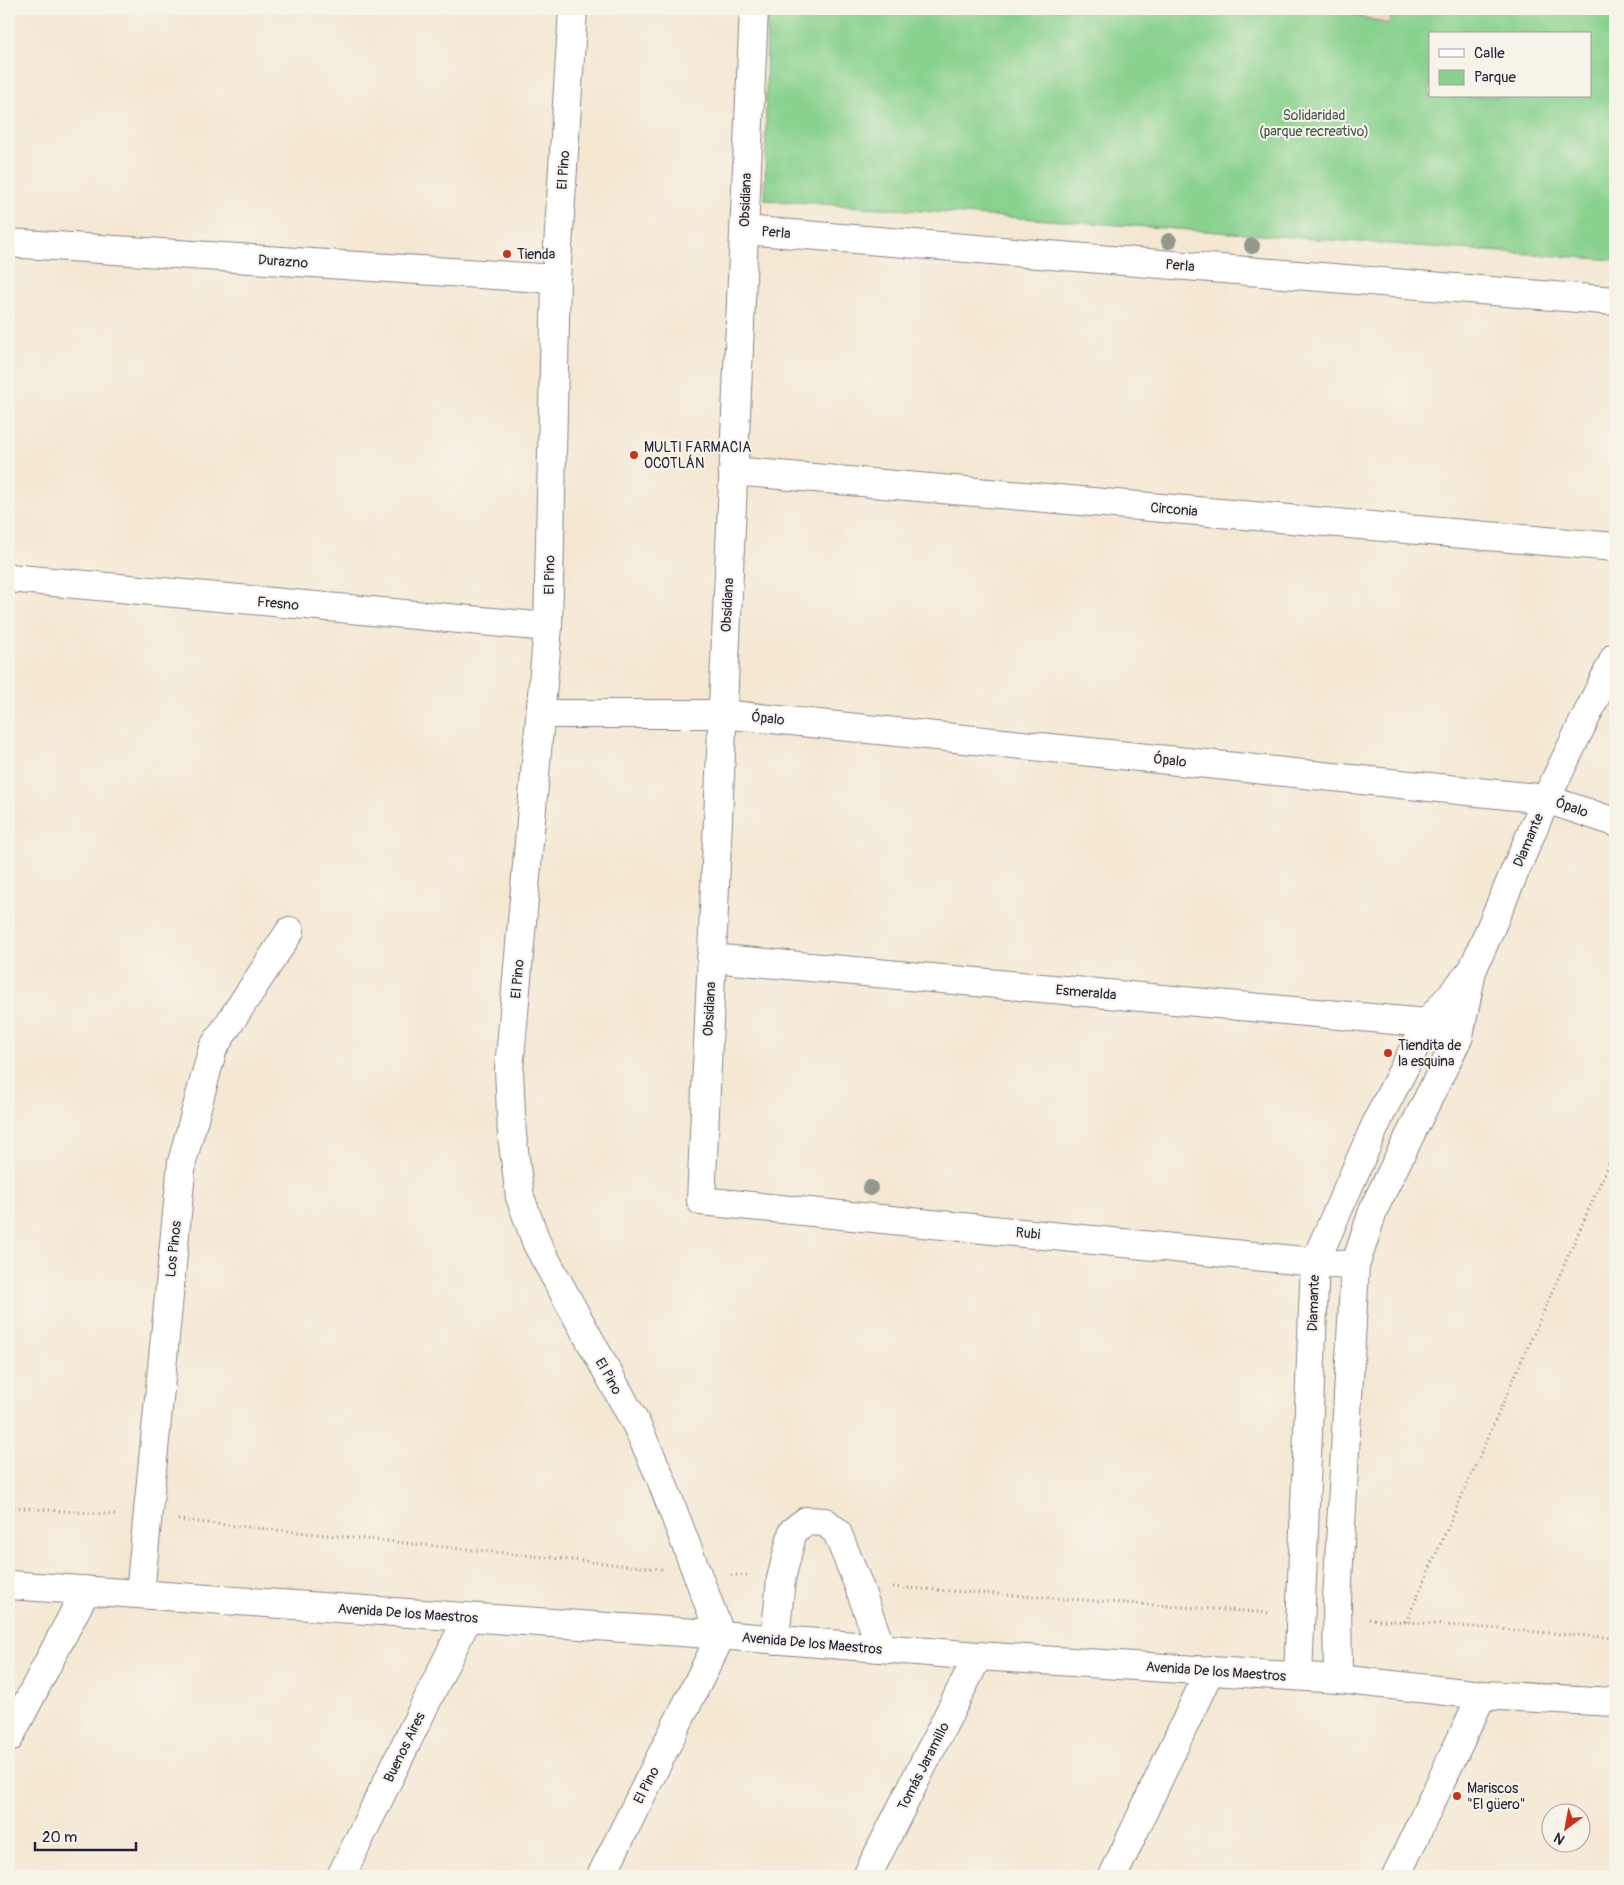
<svg xmlns="http://www.w3.org/2000/svg" width="1624" height="1885" font-family="Pangolin,sans-serif">
  <rect width="100%" height="100%" fill="#f7f3e8"/>
  <filter id="ink" filterUnits="userSpaceOnUse"><feTurbulence type="fractalNoise" baseFrequency=".02" numOctaves="2"/><feDisplacementMap in="SourceGraphic" scale="10" xChannelSelector="R" yChannelSelector="G"/><feConvolveMatrix kernelMatrix="1 2 1 2 8 2 1 2 1" color-interpolation-filters="sRGB"/></filter>
  <filter id="wash" filterUnits="userSpaceOnUse"><feTurbulence type="fractalNoise" baseFrequency=".0096" numOctaves="4" result="noise"/><feDisplacementMap in="SourceGraphic" scale="20" xChannelSelector="R" yChannelSelector="G"/><feGaussianBlur stdDeviation="1.12" result="paint"/><feColorMatrix in="noise" values="0 0 0 0 0 0 0 0 0 0 0 0 0 0 0 0 0 1.4 0 .05"/><feComposite in="paint" operator="in"/></filter>
  <g filter="url(#wash)">
    <rect width="100%" height="100%" fill="#f4e8d3"/>
    <path fill="#f3d4bf" d="M1333,9H1396L1388,24Z"/>
    <path fill="#89d28e" stroke="#567a64" fill-rule="evenodd" d="M767,9H1333L1388,24L1396,9H1615V260L765,200ZM1430,34H1590V96H1430Z"/>
  </g>
  <g filter="url(#ink)">
    <g fill="none" stroke-linecap="round" stroke-linejoin="round">
      <g stroke="#8b8587" stroke-width="30">
        <path id="minor" d="M573,9L556,279L548,627L509,1069L512,1136L520,1197L537,1244L636,1424L659,1474L721,1636L601,1876
          M754,9L701,1201L1355,1266
          M744,230L1615,301
          M9,243L556,279
          M733,471L1615,547
          M9,578L548,627
          M540,714H722L1546,799L1615,822
          M711,958L1427,1023L1459,1036
          M9,1585L695,1633L978,1656L1338,1679L1482,1695L1615,1702
          M140,1594L182,1162L213,1048L290,931
          M775,1640L781,1579L793,1531L806,1521L825,1522L837,1532L858,1584L881,1648
          M1298,1676L1315,1262L1380,1115L1427,1023L1471,972
          M1338,1679L1337,1600L1355,1266L1374,1208L1459,1036L1472,971L1546,799L1615,657
          M9,1738L86,1590
          M341,1876L468,1617
          M867,1876L978,1656
          M1113,1876L1210,1670
          M1396,1876L1482,1695"/>
      </g>
      <path stroke="#8b8587" stroke-width="3" stroke-dasharray="1 4" stroke-linecap="butt" d="M9,1507L117,1515
        M178,1520L662,1569
        M731,1575L749,1576
        M893,1587L1271,1613
        M1369,1619L1615,1638
        M1406,1622L1615,1150"/>
      <use href="#minor" stroke="#fff" stroke-width="28"/>
    </g>
    <g fill="#92988d">
      <circle cx="1169" cy="241" r="8"/>
      <circle cx="1252" cy="246" r="8"/>
      <circle cx="870" cy="1188" r="8"/>
    </g>
  </g>
  <g fill="#c8321e" stroke="#f7f3e8" stroke-width="2">
    <circle cx="507" cy="254" r="5"/>
    <circle cx="634" cy="455" r="5"/>
    <circle cx="1388" cy="1053" r="5"/>
    <circle cx="1457" cy="1796" r="5"/>
  </g>
  <g text-anchor="middle" stroke-width="4" stroke-linejoin="round" paint-order="stroke">
    <g font-size="14" fill="#415754" stroke="#f7f3e8">
      <text x="1314" y="120">Solidaridad<tspan x="1314" dy="16">(parque recreativo)</tspan></text>
    </g>
    <g font-size="14" fill="#22223b" stroke="#f7f3e8">
      <text transform="translate(563 170) rotate(-86)" y="5">El Pino</text>
      <text transform="translate(745 200) rotate(-88)" y="5">Obsidiana</text>
      <text transform="translate(776 232) rotate(5)" y="5">Perla</text>
      <text transform="translate(283 261) rotate(4)" y="5">Durazno</text>
      <text transform="translate(1180 265) rotate(5)" y="5">Perla</text>
      <text transform="translate(1174 509) rotate(5)" y="5">Circonia</text>
      <text transform="translate(549 575) rotate(-89)" y="5">El Pino</text>
      <text transform="translate(278 603) rotate(5)" y="5">Fresno</text>
      <text transform="translate(727 605) rotate(-87)" y="5">Obsidiana</text>
      <text transform="translate(768 718) rotate(6)" y="5">Ópalo</text>
      <text transform="translate(1170 760) rotate(6)" y="5">Ópalo</text>
      <text transform="translate(1572 807) rotate(19)" y="5">Ópalo</text>
      <text transform="translate(1528 840) rotate(-67)" y="5">Diamante</text>
      <text transform="translate(517 979) rotate(-85)" y="5">El Pino</text>
      <text transform="translate(1086 992) rotate(5)" y="5">Esmeralda</text>
      <text transform="translate(709 1009) rotate(-87)" y="5">Obsidiana</text>
      <text transform="translate(1028 1233) rotate(6)" y="5">Rubi</text>
      <text transform="translate(173 1249) rotate(-84)" y="5">Los Pinos</text>
      <text transform="translate(1313 1303) rotate(-88)" y="5">Diamante</text>
      <text transform="translate(609 1376) rotate(61)" y="5">El Pino</text>
      <text transform="translate(408 1613) rotate(4)" y="5">Avenida De los Maestros</text>
      <text transform="translate(812 1643) rotate(5)" y="5">Avenida De los Maestros</text>
      <text transform="translate(1216 1671) rotate(4)" y="5">Avenida De los Maestros</text>
      <text transform="translate(404 1747) rotate(-64)" y="5">Buenos Aires</text>
      <text transform="translate(923 1766) rotate(-63)" y="5">Tomás Jaramillo</text>
      <text transform="translate(646 1785) rotate(-63)" y="5">El Pino</text>
    </g>
    <g font-size="14" fill="#22223b" stroke="#f7f3e8" text-anchor="start">
      <text x="517" y="259">Tienda</text>
      <text x="644" y="452">MULTI FARMACIA<tspan x="644" dy="16">OCOTLÁN</tspan></text>
      <text x="1398" y="1050">Tiendita de<tspan x="1398" dy="16">la esquina</tspan></text>
      <text x="1467" y="1793">Mariscos<tspan x="1467" dy="16">"El güero"</tspan></text>
    </g>
  </g>
  <rect width="1624" height="1885" fill="none" stroke="#f7f3e8" stroke-width="30"/>
  <rect x="1429" y="32" width="162" height="65" fill="#f7f3e8" stroke="#a29fa3"/>
  <rect x="1439" y="49" width="25" height="8" fill="#ffffff" stroke="#a29fa3"/>
  <text x="1474" y="58" font-size="15" fill="#22223b">Calle</text>
  <rect x="1439" y="70" width="25" height="15" fill="#89d28e" stroke="#a29fa3"/>
  <text x="1474" y="82" font-size="15" fill="#22223b">Parque</text>
  <g transform="translate(1566 1828) rotate(212)"><circle r="24" fill="#f7f3e8" stroke="#a29fa3"/>
  <path d="M0-4L9 19L0 12L-9 19Z" fill="#c8321e"/>
  <text y="-8" font-size="14" font-weight="bold" text-anchor="middle" fill="#22223b">N</text>
  </g>
  <path d="M35 1842v8h101v-8" fill="none" stroke="#22223b" stroke-width="2.5"/>
  <text x="42" y="1842" font-size="15" fill="#22223b" stroke="#f7f3e8" stroke-width="4" paint-order="stroke">20 m</text>
</svg>
